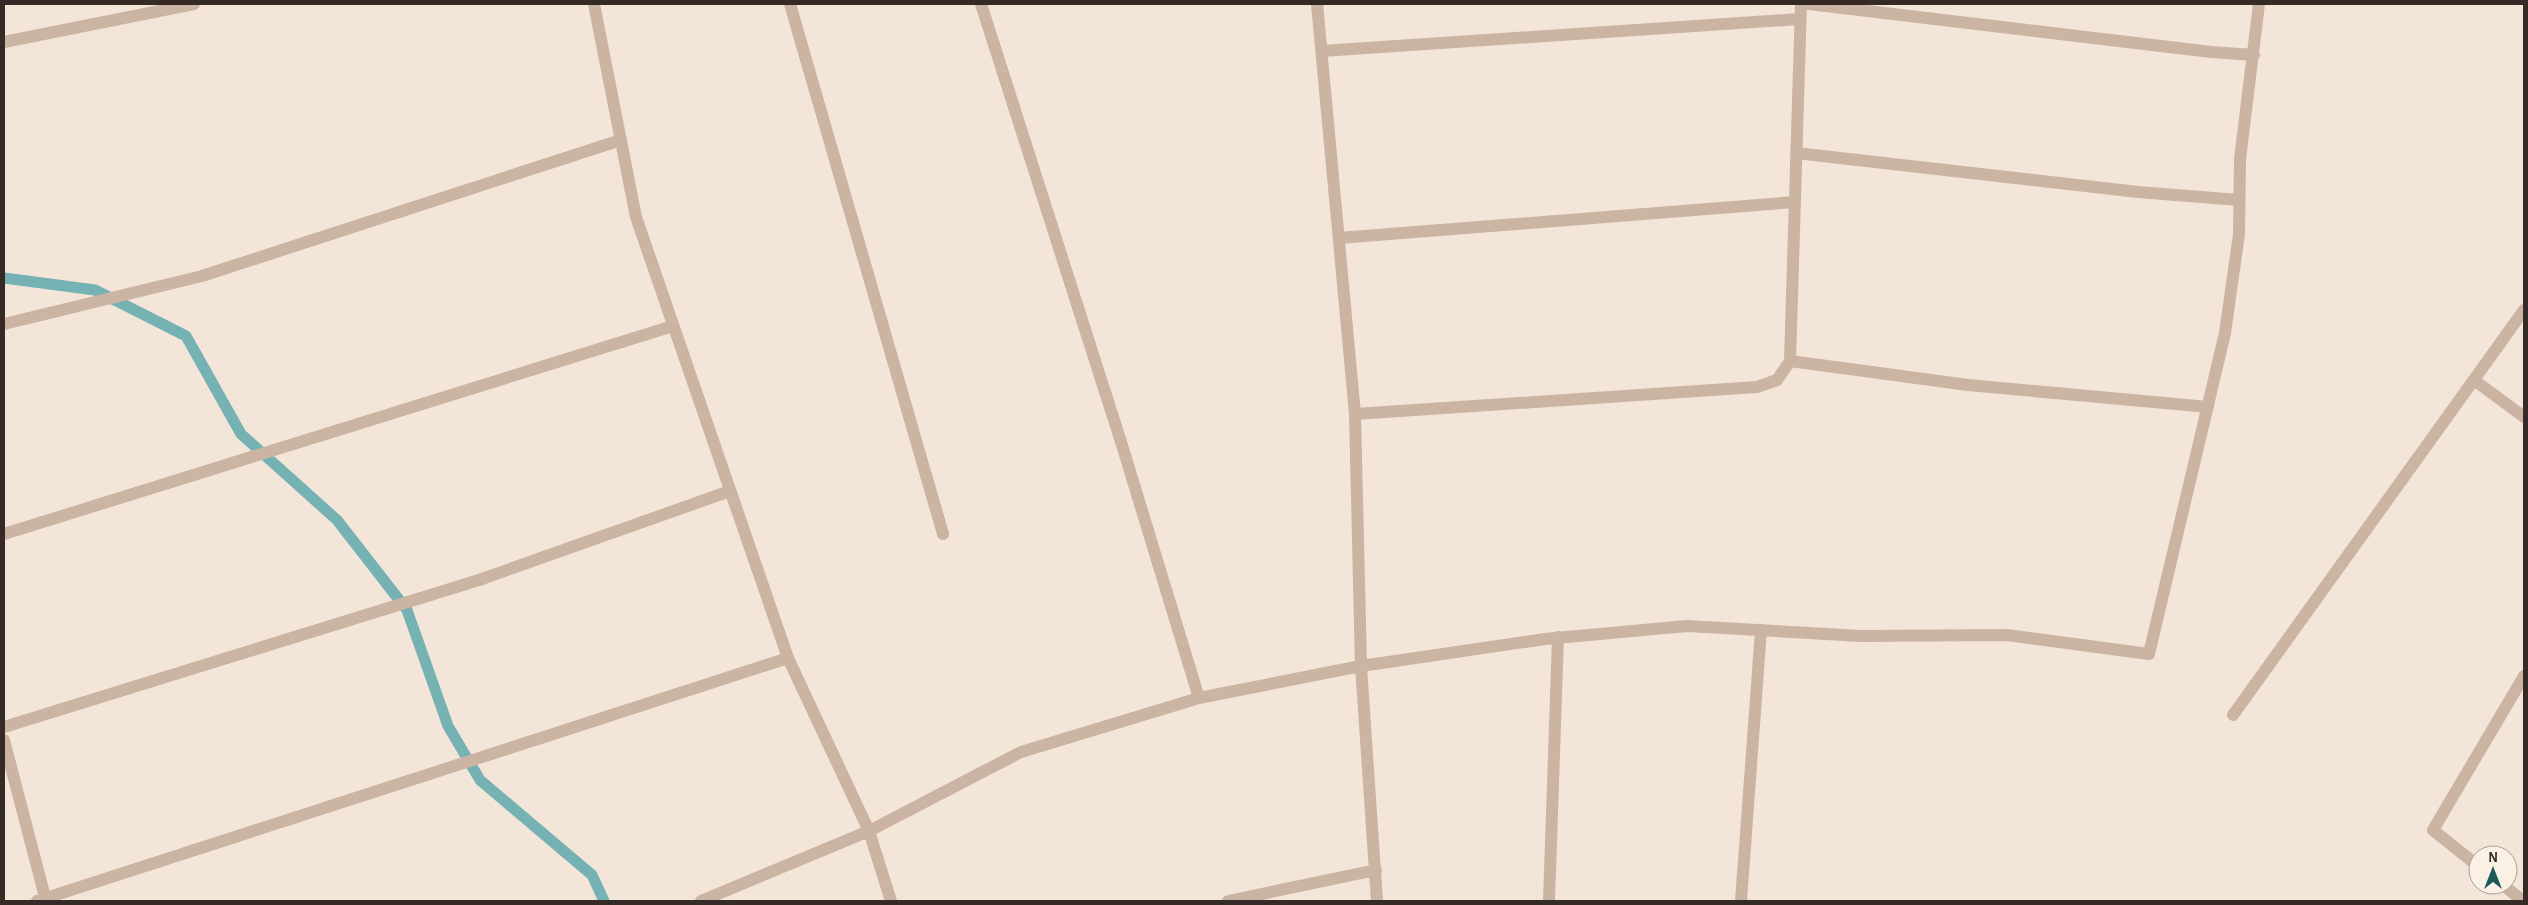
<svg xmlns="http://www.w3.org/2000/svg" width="2528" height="905" font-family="'Alegreya Sans',sans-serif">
  <rect width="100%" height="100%" fill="#f3e5d8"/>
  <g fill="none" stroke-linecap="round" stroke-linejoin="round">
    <path stroke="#74b2b3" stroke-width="11" d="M4,278L95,290L186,336L241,434L337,520L407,610L448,726L480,780L592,875L604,901"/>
    <path stroke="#ccb4a3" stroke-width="12" d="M594,4L636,217L788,658L869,831L891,901
      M790,4L943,534
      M981,4L1122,445L1199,698
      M1317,4L1355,414L1361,666L1377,901
      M1809,4L2211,52L2254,55
      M4,42L194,4
      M1322,51L1799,19
      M1796,153L2138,192L2239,200
      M1339,238L1795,202
      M4,324L202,276L621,140
      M1790,361L1968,385L2208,407
      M2474,380L2524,417
      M1355,414L1757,387L1777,380L1790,361L1801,4
      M4,534L673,326
      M2233,715L2524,310
      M4,727L479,580L730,491
      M4,740L46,901
      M2478,866L2433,830L2524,676
      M2503,885L2523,901
      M37,901L788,658
      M701,901L869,831L1021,752L1199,698L1361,666L1545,639L1687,626L1861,636L2007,635L2149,654L2225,333L2239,234L2240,159L2259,4
      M1228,901L1376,870
      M1549,901L1558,637
      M1741,901L1761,630"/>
  </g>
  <rect width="2528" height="905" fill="none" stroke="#362a26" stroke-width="10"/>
  <g transform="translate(2493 870)"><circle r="24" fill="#fbf0e4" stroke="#aca198"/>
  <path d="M0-4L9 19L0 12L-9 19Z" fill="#18595b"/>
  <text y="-8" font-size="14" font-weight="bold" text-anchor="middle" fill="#362a26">N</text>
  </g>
</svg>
